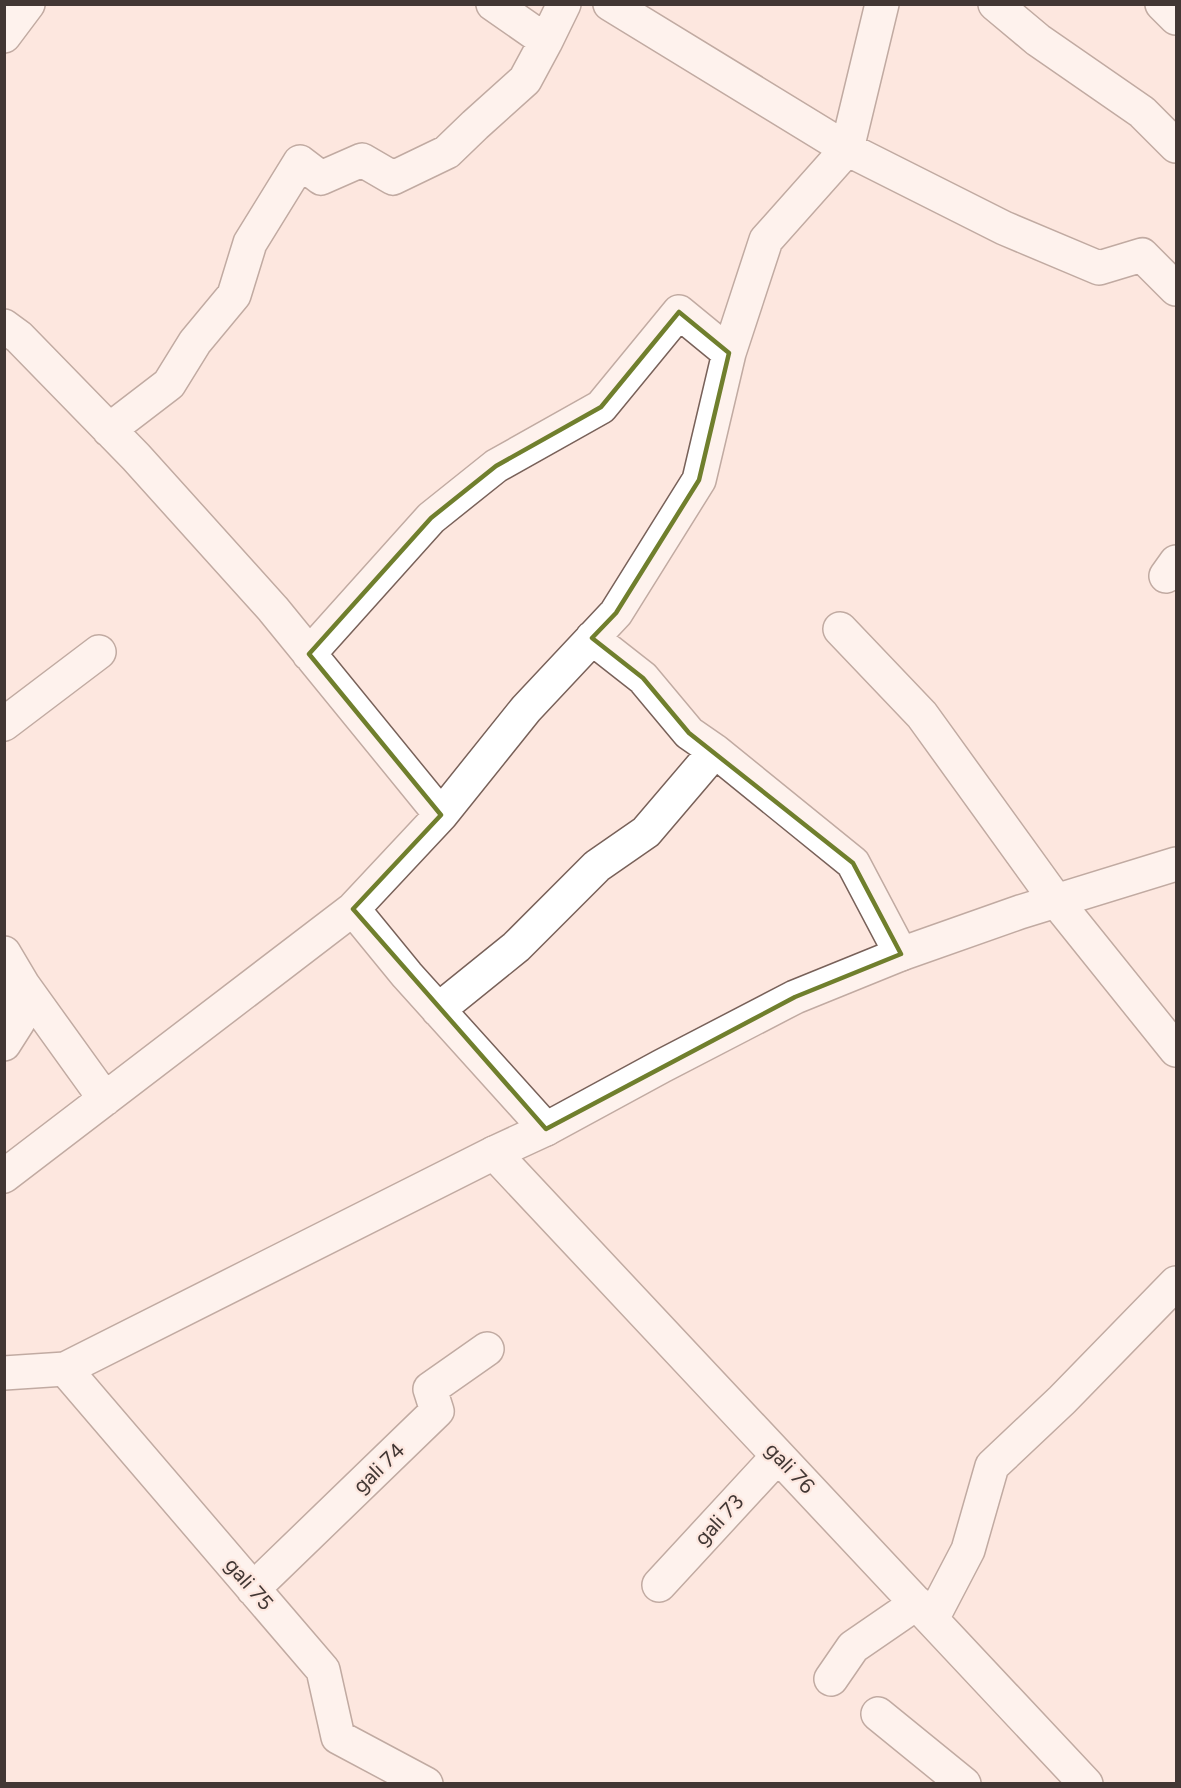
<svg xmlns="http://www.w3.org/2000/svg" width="1181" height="1788" font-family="Figtree,sans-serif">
  <rect width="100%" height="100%" fill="#fde7df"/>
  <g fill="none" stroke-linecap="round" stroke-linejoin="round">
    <g stroke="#786159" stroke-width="36">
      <path id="minor" d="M493,4L546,41L564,4
        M610,4L847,149L1004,228L1099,268L1142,255L1176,289
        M995,4L1038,40L1142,112L1176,146
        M1162,4L1176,18
        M4,36L28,4
        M4,326L19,337L136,457L273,609L441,815
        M109,430L169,384L195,342L234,295L250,243L300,162L321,178L362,160L393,178L447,152L475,125L525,80L546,41
        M1166,576L1176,562
        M840,629L922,715L1057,902L1176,1050
        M592,638L643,678L689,733L715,751L853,863L901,954
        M309,654L431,518L496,466L601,407L679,312L729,353
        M4,724L99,652
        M353,909L407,975L546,1129
        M4,953L23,985L18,1022L4,1044
        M23,985L105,1099
        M438,1010L516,947L597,866L646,832L715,751
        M494,1153L1086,1784
        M4,1176L353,909L441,815L526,709L616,613L699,480L729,353L766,240L847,149L882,4
        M65,1369L323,1670L338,1737L426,1784
        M659,1585L778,1456
        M253,1589L437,1411L430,1389L487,1349
        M932,1619L968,1550L992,1466L1062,1400L1176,1283
        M831,1679L853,1647L917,1603
        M878,1714L964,1784"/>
    </g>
    <g stroke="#786159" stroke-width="36">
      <path id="tertiary" d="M4,1373L65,1369L494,1153L546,1129L662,1066L795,997L901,954L1020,912L1176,864"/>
    </g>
    <use href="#minor" stroke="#fff" stroke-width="33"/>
    <use href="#tertiary" stroke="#fff" stroke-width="33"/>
  </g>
  <path d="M0 0H1181V1788H0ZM679,312L729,353L699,480L616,613L592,638L643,678L689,733L853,863L901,954L795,997L546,1129L353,909L441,815L309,654L431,518L496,466L601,407Z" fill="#fde7df" fill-opacity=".55" fill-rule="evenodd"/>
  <path fill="none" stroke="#707f2d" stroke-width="4.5" stroke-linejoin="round" d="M679,312L729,353L699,480L616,613L592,638L643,678L689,733L853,863L901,954L795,997L546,1129L353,909L441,815L309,654L431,518L496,466L601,407Z"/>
  <g text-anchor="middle" stroke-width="4.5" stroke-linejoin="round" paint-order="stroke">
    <g font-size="21" fill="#423734" stroke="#fde7df">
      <text transform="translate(379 1468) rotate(-44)" y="7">gali 74</text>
      <text transform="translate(790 1468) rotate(47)" y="7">gali 76</text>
      <text transform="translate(719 1520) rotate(-47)" y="7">gali 73</text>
      <text transform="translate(249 1584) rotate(49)" y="7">gali 75</text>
    </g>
  </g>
  <rect width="1181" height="1788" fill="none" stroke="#423734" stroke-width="12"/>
</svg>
